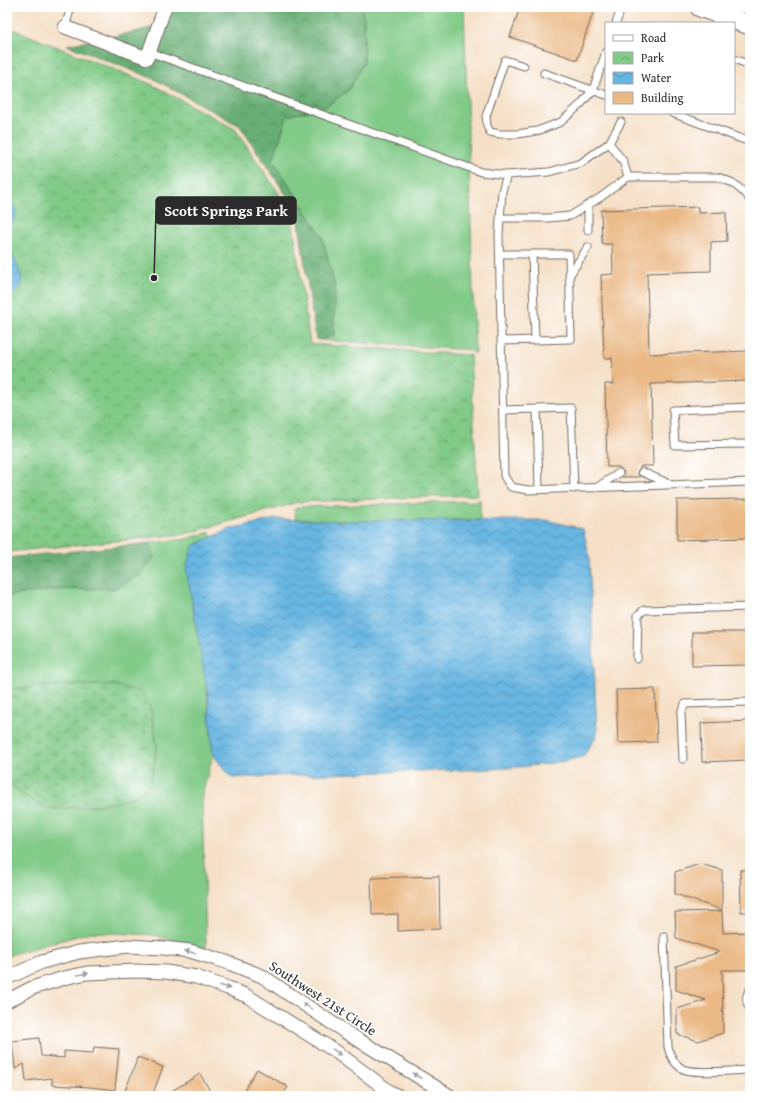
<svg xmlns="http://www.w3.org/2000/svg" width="757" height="1103" font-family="'Gentium Book Plus',serif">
  <defs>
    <pattern id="forest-crowns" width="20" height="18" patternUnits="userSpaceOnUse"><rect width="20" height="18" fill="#68ae74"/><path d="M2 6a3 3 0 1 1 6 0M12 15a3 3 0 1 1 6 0" fill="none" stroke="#568e5f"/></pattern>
    <pattern id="wetland-marsh" width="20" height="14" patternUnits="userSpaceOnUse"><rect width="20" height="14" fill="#81ca87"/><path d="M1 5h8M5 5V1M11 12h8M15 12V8" fill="none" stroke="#6aa46f"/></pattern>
    <pattern id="park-crowns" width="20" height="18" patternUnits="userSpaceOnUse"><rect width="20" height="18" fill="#81ca87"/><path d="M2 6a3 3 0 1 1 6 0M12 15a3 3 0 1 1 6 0" fill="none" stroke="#6aa46f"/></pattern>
    <pattern id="water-waves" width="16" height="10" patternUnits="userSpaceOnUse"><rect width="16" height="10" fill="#68b6e2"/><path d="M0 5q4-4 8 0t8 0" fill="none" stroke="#5694b7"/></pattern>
  </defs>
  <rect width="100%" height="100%" fill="#fff"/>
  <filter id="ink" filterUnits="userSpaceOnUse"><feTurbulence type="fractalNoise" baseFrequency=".025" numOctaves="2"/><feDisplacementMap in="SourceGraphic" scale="8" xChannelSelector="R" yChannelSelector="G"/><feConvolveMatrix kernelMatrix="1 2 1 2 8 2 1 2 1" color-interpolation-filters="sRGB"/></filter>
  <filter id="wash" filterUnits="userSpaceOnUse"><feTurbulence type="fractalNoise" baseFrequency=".012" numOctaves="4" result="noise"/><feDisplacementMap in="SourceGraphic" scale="16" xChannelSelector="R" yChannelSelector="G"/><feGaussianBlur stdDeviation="0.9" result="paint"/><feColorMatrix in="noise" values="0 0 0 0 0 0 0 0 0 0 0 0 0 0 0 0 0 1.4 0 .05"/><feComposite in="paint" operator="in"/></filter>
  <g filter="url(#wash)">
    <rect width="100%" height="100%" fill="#f5e0c7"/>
    <path fill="#81ca87" stroke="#567a59" d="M361,7H464L475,354L470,350L320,340L334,334L335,287L322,236L273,160L287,116L325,107L349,90L364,62V18Z
      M480,499V520L341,521L296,520L294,509L300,507L478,501Z
      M210,532L212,537L193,546L213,755L202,795L206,948L154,935L91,932L13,954L7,957V781L23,795L48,809L84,807L118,802L149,786L153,770L157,746L150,706L115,685H69L7,689V596L53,590L116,588L154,557L151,543L186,539Z"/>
    <path fill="url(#forest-crowns)" stroke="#4a6c50" d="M156,7H361L364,18V62L349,90L325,107L287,116L273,160L322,236L335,287L334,335L320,340L316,339L297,211L240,126L154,79L67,45L130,33L170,23Z
      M151,543L154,557L141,575L116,588L53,590L7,596V558Z"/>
    <path fill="url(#wetland-marsh)" stroke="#567a59" d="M69,685H115L141,692L150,706L157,746L153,770L149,786L136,796L118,802L84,807L48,809L23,795L7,781V689Z"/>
    <path fill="url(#park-crowns)" stroke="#567a59" d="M7,27L151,84L235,129L291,211L310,344L470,355L478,495L299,502L185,534L7,552Z"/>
    <path fill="url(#water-waves)" stroke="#4a7086" d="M7,201L16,207C15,210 16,213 15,216C12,225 7,229 8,240C9,257 25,270 21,288L14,293L7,294Z
      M276,519L341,521L546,520L583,529L589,555L597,735L583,757C528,770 470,770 414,771C353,773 293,775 232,778L213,755L208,695L186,568L193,546L229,529Z"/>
    <g id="blocks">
      <path fill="#eab986" d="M520,7H595L577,60L510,37Z
        M698,207V213L726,212L727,241L711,242V271L647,273L649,354L748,351L749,381L651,384L653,466H641L637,472L640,477H622L624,472L619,467H607L605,384H613L612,358H604L601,275L613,274L612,244H602L601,210Z
        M750,499V538L677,540V500Z
        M692,632H748V665L692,666Z
        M655,689L657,742L618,743L616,690Z
        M750,721V760L702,762L701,723Z
        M700,864L722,870V910L675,894V872Z
        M740,870H750V912H741Z
        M439,876L440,929L398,931V914L372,915L371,878Z
        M722,911L723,933L750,932V964L748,970H722L723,1033L698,1041L677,1034V1009L706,1000L676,990V966L720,952L676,938L675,912Z
        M39,1038L41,1056L64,1058V1051L93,1053L94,1047L119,1049L115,1090L90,1087L52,1085V1078L26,1081L24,1064L15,1069L12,1041Z
        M138,1057L163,1067L152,1096H130L132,1092L125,1091Z
        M257,1069L288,1087L282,1096H241Z
        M200,1074L213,1096H163Z"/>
    </g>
  </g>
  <g filter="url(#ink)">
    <use href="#blocks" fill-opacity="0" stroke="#726a62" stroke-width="1"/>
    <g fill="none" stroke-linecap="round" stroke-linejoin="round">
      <g stroke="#726a62" stroke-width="9">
        <path id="service" d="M616,23L621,9
          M65,27L71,7
          M149,52L481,172L507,175
          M734,59L750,65
          M524,66L505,60L486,116L487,126L490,132L500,134H517L537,131L561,122L581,104L593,90L606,52
          M544,73L606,95
          M672,113L750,142
          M621,122L609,143L581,163L549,172L507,175L502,191L499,234L504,476L511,487L528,490L750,482
          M609,143L623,161L628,177H718L733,183L747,195L750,201
          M588,205V230
          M500,218H548L570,216L601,197L628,177
          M500,254H569L571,339L501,341
          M532,254L535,339
          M569,276L588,247
          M750,407L673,410L675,445L750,444
          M537,409L539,490
          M503,410L571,408L574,489
          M642,472L670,484
          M596,488L619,473
          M637,659L638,615L644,610L750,607
          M683,759L681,713L685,704L747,702L750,701
          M664,936L668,1047C670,1056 674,1063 681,1068C691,1075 735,1070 750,1070
          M750,990C745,996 746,1003 750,1009"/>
      </g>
      <g stroke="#726a62" stroke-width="15">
        <path id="minor" d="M65,27L147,58L165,7
          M7,978L42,962L79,952L128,946L163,948L190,951L226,962L262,976L344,1031L450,1096
          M7,1001L32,988L64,978L87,973L135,971L166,972L196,977L228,988L247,996L335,1051L390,1092L398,1096"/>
      </g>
      <g stroke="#726a62" stroke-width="21">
        <path id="secondary" d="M700,7L750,25"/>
      </g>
      <use href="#service" stroke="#fff" stroke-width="7"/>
      <use href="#minor" stroke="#fff" stroke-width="13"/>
      <use href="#secondary" stroke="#fff" stroke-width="19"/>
    </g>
    <defs><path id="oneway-solid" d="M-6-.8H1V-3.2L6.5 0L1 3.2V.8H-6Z"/></defs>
    <g fill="#a0a0a0">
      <use href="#oneway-solid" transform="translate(190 952) rotate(-167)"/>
      <use href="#oneway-solid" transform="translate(83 974) rotate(-10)"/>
      <use href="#oneway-solid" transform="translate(225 987) rotate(20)"/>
      <use href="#oneway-solid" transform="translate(307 1006) rotate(-146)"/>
      <use href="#oneway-solid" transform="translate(337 1052) rotate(35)"/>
      <use href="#oneway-solid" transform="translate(417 1076) rotate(-148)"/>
    </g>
  </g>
  <g text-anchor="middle" stroke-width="4" stroke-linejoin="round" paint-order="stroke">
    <g font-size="14" fill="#2b2b2b" stroke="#fff">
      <text transform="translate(323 998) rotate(33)" y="5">Southwest 21st Circle</text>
    </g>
  </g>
  <path fill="none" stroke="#2b2b2b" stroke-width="1.5" d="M154 278L156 211"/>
  <circle fill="#2b2b2b" stroke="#fff" stroke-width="1.5" cx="154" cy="278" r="4"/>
  <rect fill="#2b2b2b" stroke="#2b2b2b" stroke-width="1.5" x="156" y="197" width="140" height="27" rx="4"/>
  <g font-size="15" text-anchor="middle" font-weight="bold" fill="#fff">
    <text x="226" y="216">Scott Springs Park</text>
  </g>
  <rect width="757" height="1103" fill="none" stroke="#fff" stroke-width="24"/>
  <rect x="605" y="22" width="130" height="92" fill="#ffffff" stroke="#aaaaaa"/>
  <rect x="613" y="35" width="20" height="6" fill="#ffffff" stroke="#aaaaaa"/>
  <text x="641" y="42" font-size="12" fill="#2b2b2b">Road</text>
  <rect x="613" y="52" width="20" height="12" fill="url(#park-crowns)" stroke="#aaaaaa"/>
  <text x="641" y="62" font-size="12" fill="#2b2b2b">Park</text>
  <rect x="613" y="72" width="20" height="12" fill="url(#water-waves)" stroke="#aaaaaa"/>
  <text x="641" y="82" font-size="12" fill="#2b2b2b">Water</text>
  <rect x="613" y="92" width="20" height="12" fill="#eab986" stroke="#aaaaaa"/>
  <text x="641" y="102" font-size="12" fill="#2b2b2b">Building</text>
</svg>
